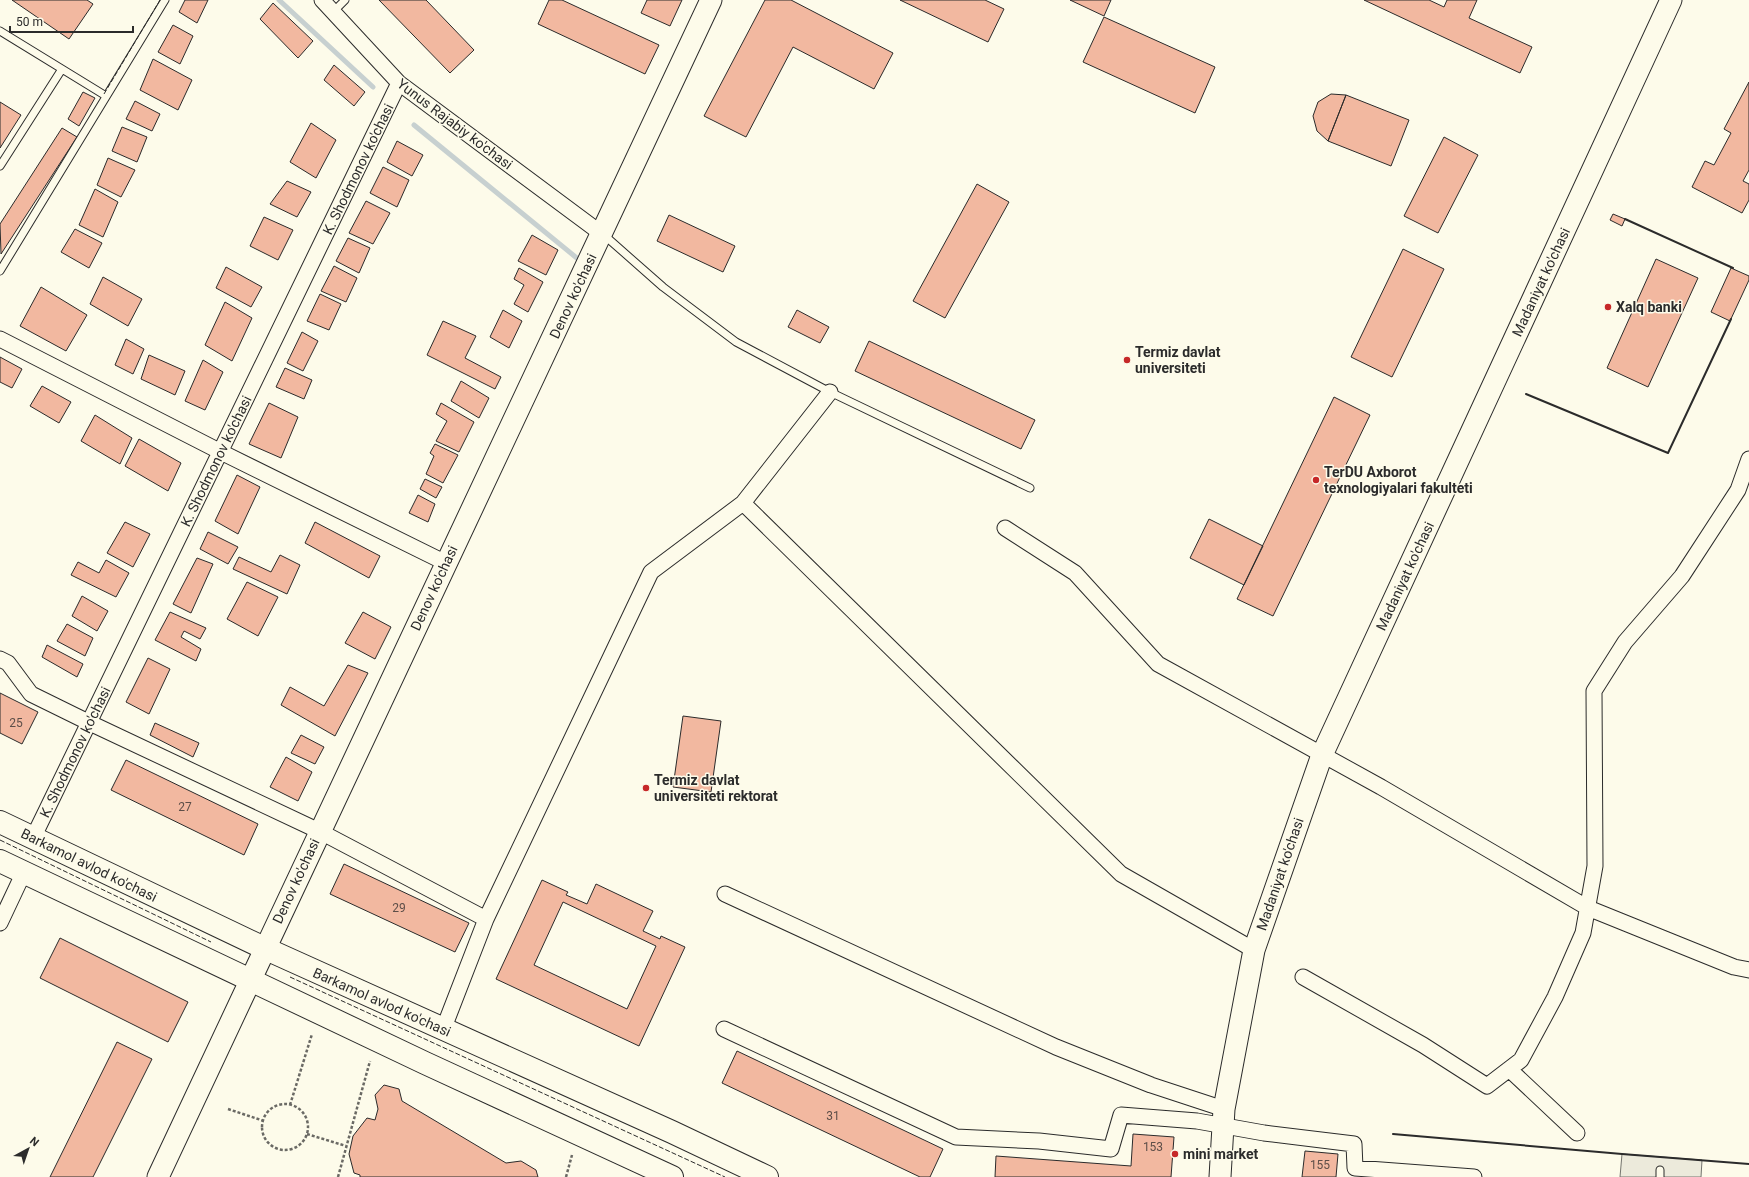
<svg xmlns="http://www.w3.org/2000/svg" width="1749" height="1177" font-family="Roboto,sans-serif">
  <rect width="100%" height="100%" fill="#fdfbea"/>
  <path fill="#eceadb" stroke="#74746e" d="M1622,1154L1702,1160L1701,1177H1620Z"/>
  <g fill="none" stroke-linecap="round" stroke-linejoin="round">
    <path stroke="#c7d0d0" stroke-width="5" d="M279,0L373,87
      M414,125L578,259"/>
  </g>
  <path fill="#f2b8a0" stroke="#2b2b2b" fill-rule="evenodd" d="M12,0H87L93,4L69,39Z
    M185,0H208L197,23L179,12Z
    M379,0H426L474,50L450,73Z
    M549,0H562L659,45L645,74L538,24Z
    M647,0H682L670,26L641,13Z
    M765,0H791L893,53L874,89L793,47L746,137L704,116Z
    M900,0H985L1004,9L988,42Z
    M1070,0H1111L1104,16Z
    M1364,0H1429L1444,7L1447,0H1477L1469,18L1532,47L1520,73Z
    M273,3L313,41L298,58L260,19Z
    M1104,17L1215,67L1195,113L1083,62Z
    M173,25L193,36L180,64L158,52Z
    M153,59L192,80L178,110L140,90Z
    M334,65L365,92L354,106L324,80Z
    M1749,82V170L1743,181L1749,184V200L1742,213L1692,187L1705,161L1714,165L1731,133L1724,129Z
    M83,92L95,98L79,126L68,119Z
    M1331,94L1346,95L1328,141L1317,131L1313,116L1318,102Z
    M1346,95L1409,120L1391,166L1328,141Z
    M135,101L160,114L152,131L126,119Z
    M0,102L21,115L0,148Z
    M311,123L336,140L316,178L290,162Z
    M122,127L147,137L137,162L112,151Z
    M62,128L77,137L1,254L0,224Z
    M1444,137L1478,155L1438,233L1404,216Z
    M397,141L423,155L412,176L387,162Z
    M108,158L135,170L121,197L97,185Z
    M383,167L409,180L397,207L370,193Z
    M287,181L311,192L297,217L270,204Z
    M977,184L1009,202L945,318L913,301Z
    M95,189L118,202L103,237L79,225Z
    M366,201L390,213L373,244L349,233Z
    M1613,214L1625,219L1622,226L1610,220Z
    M669,215L735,246L723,272L657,241Z
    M264,217L293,230L278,260L250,246Z
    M75,229L102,243L89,268L61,252Z
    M532,235L558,250L546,275L518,261Z
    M348,238L370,248L359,273L336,261Z
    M1403,249L1444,269L1392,377L1351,357Z
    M1656,259L1698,278L1648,387L1607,368Z
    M334,266L357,278L346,302L321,291Z
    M226,267L262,287L251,307L216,288Z
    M519,268L543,282L528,312L514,304L524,285L514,279Z
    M1731,268L1749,276V280L1730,321L1711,312Z
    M103,277L142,299L128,326L90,304Z
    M41,287L87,315L66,351L20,326Z
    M320,294L341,304L329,330L307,321Z
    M225,302L252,318L232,361L205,345Z
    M503,310L522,321L509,348L490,337Z
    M797,310L829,327L820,343L788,327Z
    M443,321L476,336L465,358L501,377L495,389L427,355Z
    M302,332L318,341L303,371L287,363Z
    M126,339L144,349L133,374L115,365Z
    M869,341L1035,420L1021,449L855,371Z
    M149,355L185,371L175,395L141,379Z
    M0,357L22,369L12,388L0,382Z
    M203,360L223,372L205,410L185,401Z
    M285,368L312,380L304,399L276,387Z
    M461,381L489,398L479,418L451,401Z
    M42,386L71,402L59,423L30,406Z
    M1334,397L1370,415L1273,616L1237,599Z
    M269,403L298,417L281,458L249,444Z
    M441,403L474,422L459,452L436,441L447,421L436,414Z
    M95,415L132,438L120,464L81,441Z
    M139,439L181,463L168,491L125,466Z
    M435,444L458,455L443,483L426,474L434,456L430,453Z
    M237,475L260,487L238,534L215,521Z
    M425,479L442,487L436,498L420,489Z
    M418,495L435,504L428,522L409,513Z
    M1209,519L1263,546L1244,585L1190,558Z
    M125,522L150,534L133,567L107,553Z
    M315,522L380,556L369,578L305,543Z
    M208,532L238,547L228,564L200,549Z
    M280,555L300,565L287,594L233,569L239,557L271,572Z
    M197,558L213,564L191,613L173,604Z
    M106,560L129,573L116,597L71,575L78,562L99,573Z
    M247,582L278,597L258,636L227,619Z
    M82,596L108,611L97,631L72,616Z
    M170,612L206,628L200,639L184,631L181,637L201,649L196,661L155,640Z
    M363,612L391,627L375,659L345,643Z
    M67,624L93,638L85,656L57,641Z
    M47,645L83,664L77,677L42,657Z
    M148,658L170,669L149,714L126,702Z
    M348,665L368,673L335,736L281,705L290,687L324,706Z
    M0,693L38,712L22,744L0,733Z
    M683,716L721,721L711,792L673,787Z
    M155,723L199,743L193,757L150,735Z
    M301,735L324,747L315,764L291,753Z
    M286,757L312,772L298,801L270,787Z
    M126,760L258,824L244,855L111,790Z
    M344,864L469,923L455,952L330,894Z
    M542,880L568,892L566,895L587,904L596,884L653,911L643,931L660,939L661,936L685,947L639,1046L496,979ZM563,902L656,946L627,1009L534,965Z
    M60,938L188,1002L168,1042L40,978Z
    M117,1042L152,1059L93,1177H50Z
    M737,1051L943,1149L930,1177H920L722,1083Z
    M384,1085L399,1089L402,1101L506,1163L521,1161L536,1170L538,1177H360V1175L354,1173L349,1154L353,1136L367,1118L375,1120L378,1109L375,1095Z
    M1133,1134L1174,1137L1171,1177H995L996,1156L1131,1166Z
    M1305,1151L1338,1154L1336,1177H1302Z"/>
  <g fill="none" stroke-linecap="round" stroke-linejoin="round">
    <g stroke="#2b2b2b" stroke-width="9">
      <path id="lane" d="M333,12L345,0
        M0,31L106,96
        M0,166L62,69
        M604,235L663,287L736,342L830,392L1030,488
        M0,271L165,0
        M1660,1177V1170"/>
    </g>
    <g stroke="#2b2b2b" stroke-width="17">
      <path id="street" d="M322,0L399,83L602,234
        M0,339L221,452L446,563
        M743,503L1121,874L1254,950
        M1005,528L1075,573L1158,664L1381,787L1588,908L1734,967L1749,970
        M0,659L8,663L31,694L90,723L319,831L486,919
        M33,838L399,83
        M725,894L1056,1047L1151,1085L1224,1109
        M0,923L24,872
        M1303,977L1423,1045L1487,1086L1521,1060L1555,997L1583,933L1595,866L1594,691L1625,642L1682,576L1738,490L1749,459
        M724,1029L956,1137L1039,1141L1111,1149L1121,1115L1197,1121L1264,1133L1354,1144L1355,1168L1474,1177
        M443,1030L486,919L651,572L743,503L830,392
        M1509,1069L1577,1133"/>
    </g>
    <g stroke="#2b2b2b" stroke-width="23">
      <path id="secondary" d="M158,1177L711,0
        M1220,1177L1224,1109L1254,950L1322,755L1671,0"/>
    </g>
    <g stroke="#2b2b2b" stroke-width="24">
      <path id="primary" d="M0,822L264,948L672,1132L767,1177
        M0,861L425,1063L672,1177"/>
    </g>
    <path stroke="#6a6964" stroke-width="2.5" stroke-dasharray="3 2" stroke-linecap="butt" d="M262 1127a23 23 0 1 1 46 0a23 23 0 1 1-46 0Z
      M290,1105L312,1034
      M228,1109L264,1121
      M307,1134L346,1146
      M338,1177L370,1061
      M566,1177L572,1155"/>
    <use href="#lane" stroke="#fdfbea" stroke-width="7"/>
    <use href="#street" stroke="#fdfbea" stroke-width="15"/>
    <use href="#secondary" stroke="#fdfbea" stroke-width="21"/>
    <use href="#primary" stroke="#fdfbea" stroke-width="22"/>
    <path stroke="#2b2b2b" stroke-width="1" stroke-dasharray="5 2" stroke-linecap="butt" d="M104,94L160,0
      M0,840L211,942
      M290,977L725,1177"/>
    <path stroke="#2b2b2b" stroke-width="2" d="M1625,219L1733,268
      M1526,394L1668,453L1731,319
      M1393,1134L1622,1154L1749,1164"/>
  </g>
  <g fill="#c62828" stroke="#fdfbea" stroke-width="1.5">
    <circle cx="1608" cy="307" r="4"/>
    <circle cx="1127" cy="360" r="4"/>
    <circle cx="1316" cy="480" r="4"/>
    <circle cx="646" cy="788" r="4"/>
    <circle cx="1175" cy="1154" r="4"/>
  </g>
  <g text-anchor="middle" stroke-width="3" stroke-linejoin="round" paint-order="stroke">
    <g font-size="12" fill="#5d4e48">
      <text x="16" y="727">25</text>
      <text x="185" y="811">27</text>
      <text x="399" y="912">29</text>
      <text x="833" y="1120">31</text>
      <text x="1153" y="1151">153</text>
      <text x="1320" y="1169">155</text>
    </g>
    <g font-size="14" fill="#2b2b2b" stroke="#fdfbea">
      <text transform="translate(455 124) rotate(37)" y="5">Yunus Rajabiy ko'chasi</text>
      <text transform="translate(358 169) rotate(-64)" y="5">K. Shodmonov ko'chasi</text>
      <text transform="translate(1541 282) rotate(-65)" y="5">Madaniyat ko'chasi</text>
      <text transform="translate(573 296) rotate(-65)" y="5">Denov ko'chasi</text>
      <text transform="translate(216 461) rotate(-64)" y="5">K. Shodmonov ko'chasi</text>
      <text transform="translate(1405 576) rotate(-65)" y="5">Madaniyat ko'chasi</text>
      <text transform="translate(434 588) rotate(-65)" y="5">Denov ko'chasi</text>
      <text transform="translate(75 752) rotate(-64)" y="5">K. Shodmonov ko'chasi</text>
      <text transform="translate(89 865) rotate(26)" y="5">Barkamol avlod ko'chasi</text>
      <text transform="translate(1280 874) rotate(-71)" y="5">Madaniyat ko'chasi</text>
      <text transform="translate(296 881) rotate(-65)" y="5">Denov ko'chasi</text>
      <text transform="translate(382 1002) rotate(24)" y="5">Barkamol avlod ko'chasi</text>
    </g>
    <g font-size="14" font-weight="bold" fill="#2b2b2b" stroke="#fdfbea" text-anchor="start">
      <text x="1616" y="312">Xalq banki</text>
      <text x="1135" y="357">Termiz davlat<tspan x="1135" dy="16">universiteti</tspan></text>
      <text x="1324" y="477">TerDU Axborot<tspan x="1324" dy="16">texnologiyalari fakulteti</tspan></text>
      <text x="654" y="785">Termiz davlat<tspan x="654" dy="16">universiteti rektorat</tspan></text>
      <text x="1183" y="1159">mini market</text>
    </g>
  </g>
  <g transform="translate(28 1149) rotate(40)" stroke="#fdfbea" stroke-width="3" paint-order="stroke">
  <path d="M0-3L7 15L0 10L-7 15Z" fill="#2b2b2b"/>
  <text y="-6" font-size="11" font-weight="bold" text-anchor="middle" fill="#2b2b2b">N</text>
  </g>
  <path d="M10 26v6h123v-6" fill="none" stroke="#2b2b2b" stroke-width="2"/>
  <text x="16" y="26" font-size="12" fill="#2b2b2b" stroke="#fdfbea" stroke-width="3" paint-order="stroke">50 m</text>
</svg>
